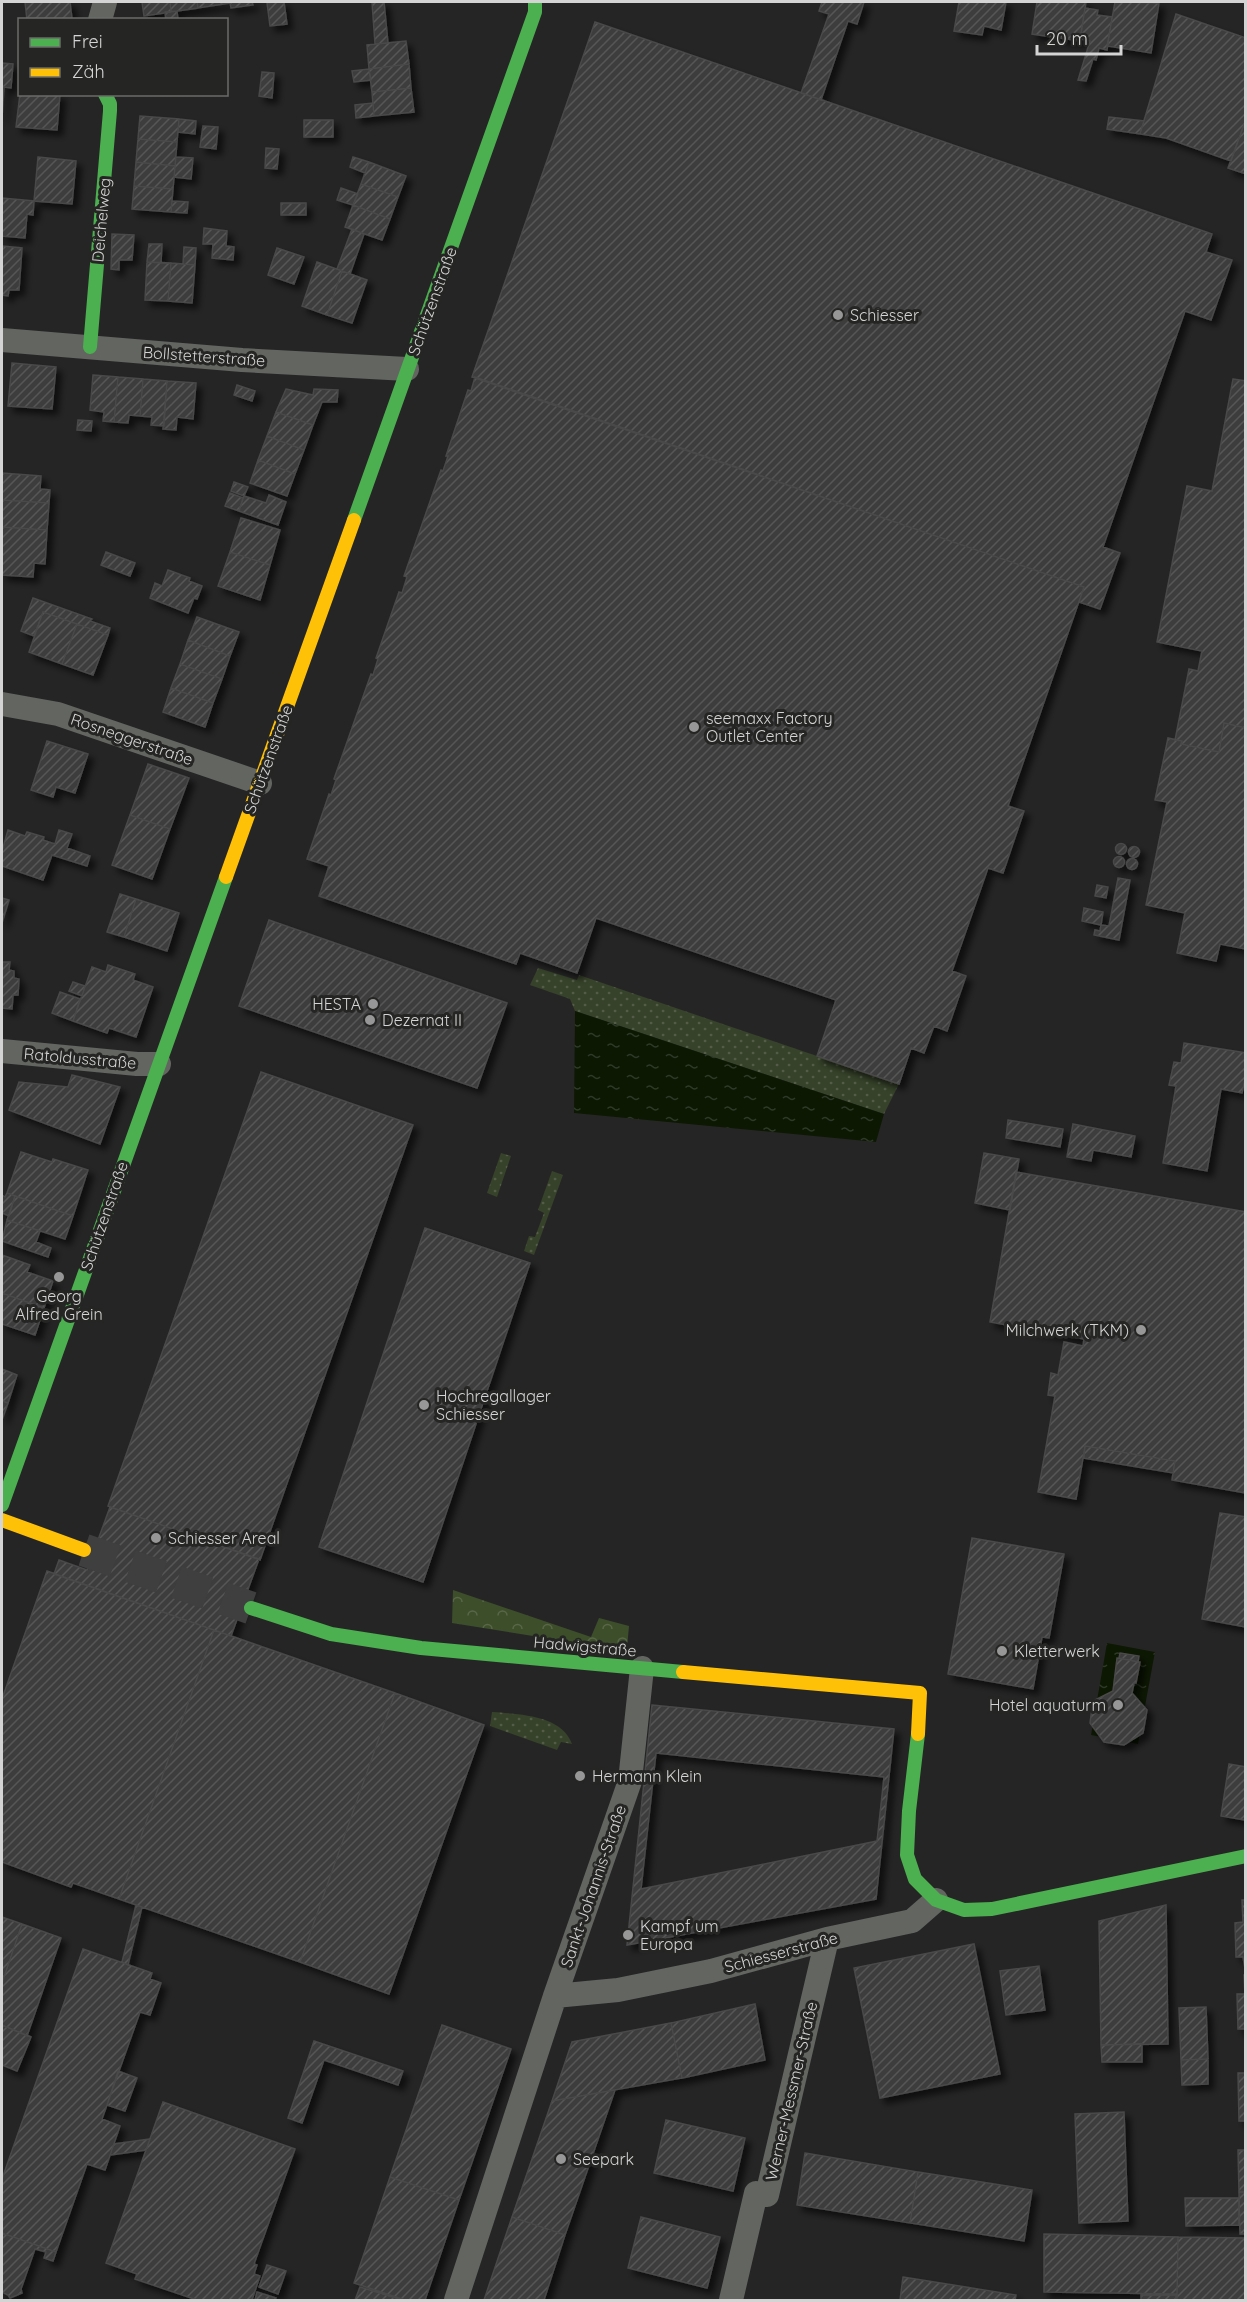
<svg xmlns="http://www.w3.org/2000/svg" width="1247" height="2302" font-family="Quicksand,sans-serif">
  <defs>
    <pattern id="green-dots" width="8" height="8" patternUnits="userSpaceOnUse" patternTransform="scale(1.5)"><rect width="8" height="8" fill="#364229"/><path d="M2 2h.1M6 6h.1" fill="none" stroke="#525c47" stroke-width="1.8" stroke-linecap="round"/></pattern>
    <pattern id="forest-crowns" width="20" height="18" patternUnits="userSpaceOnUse" patternTransform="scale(1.5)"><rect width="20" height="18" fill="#3d4e2a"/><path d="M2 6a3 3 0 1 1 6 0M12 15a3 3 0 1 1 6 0" fill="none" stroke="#586748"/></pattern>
    <pattern id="water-ripples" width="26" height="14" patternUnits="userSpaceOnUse" patternTransform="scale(1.5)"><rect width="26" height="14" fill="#0d1803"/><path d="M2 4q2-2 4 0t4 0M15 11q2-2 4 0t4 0" fill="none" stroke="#2f3927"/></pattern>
    <pattern id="building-hatch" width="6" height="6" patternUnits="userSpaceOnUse" patternTransform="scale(1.5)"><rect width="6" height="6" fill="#3c3c3c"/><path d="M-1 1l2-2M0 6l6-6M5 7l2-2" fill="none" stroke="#575757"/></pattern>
    <filter id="shadow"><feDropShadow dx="5.5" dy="5.5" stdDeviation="3" flood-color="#0009"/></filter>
  </defs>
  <rect width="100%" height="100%" fill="#252525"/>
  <path fill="url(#green-dots)" d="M538,968L577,980L579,975L899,1084L884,1114L575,1011L570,999L530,985Z
    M501,1153L511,1156L497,1197L487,1193Z
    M552,1171L563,1175L534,1255L524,1251L529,1236L535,1237L544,1213L538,1210Z
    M492,1712C519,1714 562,1715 572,1744L561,1742L557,1750L490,1726Z"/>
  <path fill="url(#forest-crowns)" d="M453,1590L591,1637L599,1618L629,1626L627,1648L583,1644L452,1623Z"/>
  <path fill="url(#water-ripples)" fill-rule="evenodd" d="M575,1011L884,1114L876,1142L574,1113Z
    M1107,1643L1155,1652L1138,1744L1091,1735ZM1121,1653L1139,1656L1138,1662H1140L1136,1683H1134L1132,1693L1111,1699L1117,1658H1119Z"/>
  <path fill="url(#building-hatch)" stroke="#494949" stroke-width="1.5" fill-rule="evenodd" filter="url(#shadow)" d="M25,2H70L72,19L27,20Z
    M142,2H170L171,12L144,16Z
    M170,2H197L198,8L171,12Z
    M197,2H230V3L198,8Z
    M230,2H252L253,5L231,8Z
    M275,2H284L287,24L270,26L267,3Z
    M372,2H384L388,43L375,44Z
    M822,2H864L857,24L848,21L821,100L801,93L829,14L819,11Z
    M959,2H1006L1001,30L984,26L982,35L954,31Z
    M1037,2H1086L1080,41L1032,34Z
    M1115,2L1159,3L1151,53L1107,46Z
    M1085,8L1098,10L1097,15L1112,17L1107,50L1099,48L1096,60L1093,59L1086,81L1078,80L1090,41L1080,39Z
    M177,11L178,20H166L165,12Z
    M1176,14L1246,38V119L1231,161L1166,138L1140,134Z
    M595,22L1212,234L1206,252L1232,260L1211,320L1185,311L1103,547L1120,553L1100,609L1079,602L1084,587L472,377Z
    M406,41L409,64L369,69L367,45Z
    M2,63L13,64L11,88L4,87L2,118Z
    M409,64L411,88L372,92L369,69Z
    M369,69L371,80L354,82L352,71Z
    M262,72L274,73L272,98L259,96Z
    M411,88L414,112L374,116L372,92Z
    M20,94H60L57,130L16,127Z
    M373,103L374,116L356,118L355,105Z
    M140,116L179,119L177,142L138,139Z
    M1109,117L1144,121L1140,134L1107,129Z
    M179,119L196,121L195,134L178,132Z
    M1246,119V174L1228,168Z
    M304,120H333V137H304Z
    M203,126L218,127L216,149L200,147Z
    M138,139L177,142L175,166L136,162Z
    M266,148L279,149L277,169L265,168Z
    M38,157L76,161L72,204L34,201Z
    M176,157L193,158L191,179L174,177Z
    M353,157L369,162L365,173L350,167Z
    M136,162L175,166L173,189L134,186Z
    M369,162L406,176L398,197L361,184Z
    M361,184L398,197L390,219L353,205Z
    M134,186L173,189L171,212L132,209Z
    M341,188L358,194L353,205L337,200Z
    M2,198L34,201L33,215L27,214L25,238L2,236Z
    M172,201L188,202L187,213L171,212Z
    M281,203H306V215H281Z
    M353,205L390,219L382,240L345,227Z
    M204,228L227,231L226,246L234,247L233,260L212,258L213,244H203Z
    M352,229L364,234L350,274L337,269Z
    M112,234L134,235L132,260H119V270L111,269Z
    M149,244H162L161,263L147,262Z
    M2,246L22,248L19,290H9L8,296L2,295Z
    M184,247L196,248L195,265L183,264Z
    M277,248L304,257L294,284L268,275Z
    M147,262L171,263L168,301L145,300Z
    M317,262L342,271L327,315L302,306Z
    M171,263L195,265L192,303L168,301Z
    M342,271L367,280L352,323L327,315Z
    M12,363L56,367L52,409L8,406Z
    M93,375L118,377L114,422L103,421L104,412L90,410Z
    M118,377L143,379L140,416L129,415L128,423L114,422Z
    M475,377L1084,587L1008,806L1024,811L1003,873L988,868L952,971L966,976L947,1031L934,1026L924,1053L911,1048L899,1084L817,1056L836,1000L596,918L577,973L520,953L516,964L319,896L329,866L307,859L329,794L331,795L336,780L334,779L371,674L373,675L378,659L376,658L399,592L402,593L407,577L404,576L441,470L443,471L448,456H446L468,390L471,391Z
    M143,379L167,381L164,426L151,425L152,417L140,416Z
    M1233,379L1246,381V728L1224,723L1219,752L1181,744L1182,741L1175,740L1189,669L1198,671L1202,651L1157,642L1187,486L1212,491Z
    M167,381L196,383L193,419L177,417L176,430L163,429Z
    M237,385L255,391L252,401L234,395Z
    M286,389L313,395L314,389L338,390L337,402H322L313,425L276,412Z
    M276,412L313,425L304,450L267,436Z
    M78,420L92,421L91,431L77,430Z
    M267,436L304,450L295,474L258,460Z
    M258,460L295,474L287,496L250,483Z
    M2,473L41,476L40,489L50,490L49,503L2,500Z
    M234,482L248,487L244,496L231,491Z
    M230,493L243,498L239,511L225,506Z
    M269,495L286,502L278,525L239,511L244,496L266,503Z
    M2,500L49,503L47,530L2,527Z
    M241,518L280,530L270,565L230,552Z
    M2,527L47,530L45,564L34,563L33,577L2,575Z
    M106,552L135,563L130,576L101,565Z
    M230,552L270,565L260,600L218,586Z
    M168,570L190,578L189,581L202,586L197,599L194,598L188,613L150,598L155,583L162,586Z
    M33,598L92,619L90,621L110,628L108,635L43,612L34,636L21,631Z
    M43,612L77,624L62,664L29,652Z
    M197,617L239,632L230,656L188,640Z
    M77,624L108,635L93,675L62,664Z
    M188,640L230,656L222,679L180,664Z
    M180,664L222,679L213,703L171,688Z
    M171,688L213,703L205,727L163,712Z
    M1224,723L1246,728V949L1220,944L1216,961L1177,953L1185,913L1146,905L1167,802L1155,800L1168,738L1182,741L1181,744L1219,752Z
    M47,741L88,754L75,793L56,787L53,797L31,790Z
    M148,764L189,778L170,829L130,815Z
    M130,815L170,829L152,879L112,865Z
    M8,830L25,836L27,832L44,837L43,840L55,844L59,830L72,834L67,848L90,856L87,866L52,855L43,880L2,866V851Z
    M1115.5 849a5.5 5.5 0 1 1 11 0a5.5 5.5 0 1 1-11 0Z
    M1128.5 852a5.5 5.5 0 1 1 11 0a5.5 5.5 0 1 1-11 0Z
    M1113.5 862a5.5 5.5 0 1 1 11 0a5.5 5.5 0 1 1-11 0Z
    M1126.5 864a5.5 5.5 0 1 1 11 0a5.5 5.5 0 1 1-11 0Z
    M1118,878L1130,880L1119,940L1094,935L1095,930L1100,931L1101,925L1109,926Z
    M1097,885L1108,887L1106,898L1095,896Z
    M120,894L136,899L124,937L107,932Z
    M2,898L9,900L2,923Z
    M136,899L179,913L167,951L124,937Z
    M1084,908L1103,912L1101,925L1082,921Z
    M269,920L507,1003L477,1088L239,1006Z
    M2,962H10L9,970L14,971V978L19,979L18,995H13L12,1009L2,1008Z
    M108,965L135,974L133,980L153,987L136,1037L109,1028L107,1033L73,1021L92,967L106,972Z
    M73,982L85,986L82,996L69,991Z
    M60,992L80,999L73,1021L52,1013Z
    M1184,1043L1246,1053V1075L1242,1093L1221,1089L1207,1171L1163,1163L1176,1086L1169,1085L1174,1062L1181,1063Z
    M261,1072L413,1125L260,1560L108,1506Z
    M72,1075L120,1087L100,1144L9,1110L19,1082L68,1087Z
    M1008,1120L1063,1129L1060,1147L1006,1138Z
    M1073,1124L1135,1136L1131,1157L1093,1150L1091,1161L1067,1157Z
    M21,1152L52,1162L53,1159L88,1170L73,1216L7,1193Z
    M984,1153L1019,1159L1010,1210L975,1203Z
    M1016,1172L1246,1212V1493L1172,1480L1175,1461L1085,1446L1076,1499L1038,1492L1055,1396L1048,1395L1051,1373L1058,1375L1064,1342L1083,1346L1084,1339L990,1322Z
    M7,1193L15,1196L9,1216L2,1213V1195L5,1197Z
    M15,1196L73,1216L65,1239L7,1220Z
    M7,1220L40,1231L36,1242L51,1248L48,1257L2,1241Z
    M425,1228L530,1263L423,1582L319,1547Z
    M2,1255L30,1265L27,1272L53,1281L44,1308L2,1293Z
    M2,1293L44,1308L35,1335L2,1324Z
    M2,1369L17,1375L8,1403L2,1401Z
    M2,1401L8,1403L2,1420Z
    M1085,1446L1175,1461L1173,1473L1084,1458Z
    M110,1507L259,1559L231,1636L54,1574L59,1560L87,1570Z
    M1220,1513L1246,1517V1627L1202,1619Z
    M972,1538L1064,1554L1049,1638L1042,1637L1033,1689L948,1674Z
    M47,1571L214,1630L119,1899L73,1883L71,1887L2,1862V1699Z
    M214,1630L395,1693L300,1962L119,1899Z
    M1120,1653L1139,1656L1138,1662L1119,1658Z
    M1117,1658L1140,1662L1136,1683H1134L1132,1693L1147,1710L1143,1733L1124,1745L1104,1742L1090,1723L1093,1701L1113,1691Z
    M395,1693L484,1725L389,1994L300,1962Z
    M652,1705L894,1729L876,1899L627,1945ZM656,1753L884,1777L877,1841L641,1889Z
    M1229,1764L1246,1767L1245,1820L1221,1816Z
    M1242,1900H1246V1975L1243,1957H1236L1235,1923L1243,1922Z
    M136,1905L142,1907L128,1965L122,1962Z
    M1166,1905L1168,2044L1101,2045L1099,1921Z
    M2,1917L22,1924L2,1983Z
    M22,1924L61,1938L27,2036L2,2025V1983Z
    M974,1944L1000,2074L880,2098L854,1968Z
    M83,1949L152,1973L150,1979L161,1983L150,2015L140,2012L102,2119L120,2126L105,2170L87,2164L56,2252L2,2233V2179Z
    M1039,1966L1045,2010L1006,2015L1000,1971Z
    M1244,1975H1246V2038L1245,2029H1238L1237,1994H1245Z
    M755,2004L765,2060L682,2078L671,2023Z
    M1206,2007L1208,2059L1181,2060L1179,2008Z
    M671,2023L682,2078L552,2101L572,2042Z
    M2,2025L31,2037L17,2071L2,2065Z
    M442,2025L511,2049L459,2200L390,2177Z
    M314,2041L403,2071L398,2085L324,2060L302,2123L288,2118Z
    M1142,2044V2062H1102L1101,2045Z
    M1208,2059V2084L1182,2085L1181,2060Z
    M118,2071L137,2078L125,2111L107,2105Z
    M1238,2073H1246V2121H1239Z
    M615,2090L565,2235L512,2217L552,2101Z
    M163,2102L295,2149L254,2264L257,2265L254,2274L260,2276L252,2300H197L135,2279L137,2274L106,2263Z
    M1124,2112L1128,2221L1079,2223L1075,2114Z
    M666,2120L745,2138L733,2191L654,2173Z
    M150,2139L146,2150L110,2155L114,2144Z
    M1238,2150H1246V2192H1239Z
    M805,2153L918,2172L910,2223L797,2205Z
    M918,2172L1032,2190L1024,2241L910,2223Z
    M390,2177L459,2200L425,2300H405L354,2283Z
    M1239,2192H1246V2234H1240Z
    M1185,2198H1239V2225L1186,2226Z
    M512,2217L565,2235L544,2300H484Z
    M641,2217L720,2237L707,2288L628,2268Z
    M2,2233L56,2252L53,2261L44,2258L46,2252L35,2249L21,2289L22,2293L10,2298L8,2295L2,2292Z
    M1044,2234L1178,2237L1177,2294L1044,2292Z
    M1178,2237L1246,2238V2300H1177Z
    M267,2265L286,2271L278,2294L259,2287Z
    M903,2277L1016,2295L1015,2300H900Z
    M360,2287L402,2300H355Z
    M257,2292L276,2298L275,2300H255Z
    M1141,2295H1176V2300H1141Z"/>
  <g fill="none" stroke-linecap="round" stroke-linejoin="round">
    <path stroke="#3f3f3f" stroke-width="33" stroke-dasharray="33 16" stroke-linecap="butt" d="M84,1550L251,1608"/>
    <path stroke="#626560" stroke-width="24" d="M100,20L105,2
      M2,340L242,360L407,369
      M2,704L58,714L260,783
      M2,1051L137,1064H159
      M555,1996L618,1990L711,1971L827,1939L912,1921L936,1900
      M456,2300L555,1996L630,1781L642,1668
      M731,2300L756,2193L767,2195L827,1939"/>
    <path stroke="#4caf50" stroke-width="14" d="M90,347L110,111V104L105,94
      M354,520L535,12V2
      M2,1505L226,877
      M251,1608L331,1634L421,1648L683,1672
      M918,1734L909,1811L907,1855L915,1879L936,1900L964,1910L992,1909L1246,1856"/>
    <path stroke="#ffc107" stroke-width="14" d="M226,877L354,520
      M2,1520L84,1550
      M683,1672L920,1693L918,1734"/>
  </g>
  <g fill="#969796" stroke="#252624" stroke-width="2">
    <circle cx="838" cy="315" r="6"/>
    <circle cx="694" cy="727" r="6"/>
    <circle cx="373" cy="1004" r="6"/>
    <circle cx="370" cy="1020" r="6"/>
    <circle cx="59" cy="1277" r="6"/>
    <circle cx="1141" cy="1330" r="6"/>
    <circle cx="424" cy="1405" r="6"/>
    <circle cx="156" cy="1538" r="6"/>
    <circle cx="1002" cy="1651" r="6"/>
    <circle cx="1118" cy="1705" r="6"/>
    <circle cx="580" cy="1776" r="6"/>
    <circle cx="628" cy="1935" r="6"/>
    <circle cx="561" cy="2159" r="6"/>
  </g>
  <g text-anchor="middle" stroke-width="6" stroke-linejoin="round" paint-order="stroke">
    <g font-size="16" fill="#d3d4d3" stroke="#252624">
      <text transform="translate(101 220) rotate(-85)" y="6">Deichelweg</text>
      <text transform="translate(432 301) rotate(-70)" y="6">Schützenstraße</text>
      <text transform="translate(204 356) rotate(4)" y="6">Bollstetterstraße</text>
      <text transform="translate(132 739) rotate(19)" y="6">Rosneggerstraße</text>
      <text transform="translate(268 759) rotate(-70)" y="6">Schützenstraße</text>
      <text transform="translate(80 1058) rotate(5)" y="6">Ratoldusstraße</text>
      <text transform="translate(104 1216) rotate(-71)" y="6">Schützenstraße</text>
      <text transform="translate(585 1646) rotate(5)" y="6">Hadwigstraße</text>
      <text transform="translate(593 1886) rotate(-71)" y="6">Sankt-Johannis-Straße</text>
      <text transform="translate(781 1952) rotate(-15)" y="6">Schiesserstraße</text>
      <text transform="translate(791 2091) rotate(-77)" y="6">Werner-Messmer-Straße</text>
    </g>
    <g font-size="16" fill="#d3d4d3" stroke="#252624" text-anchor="start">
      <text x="850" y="321">Schiesser</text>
      <text x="706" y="724">seemaxx Factory<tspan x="706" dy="18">Outlet Center</tspan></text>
      <text x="361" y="1010" text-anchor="end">HESTA</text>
      <text x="382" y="1026">Dezernat II</text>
      <text x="59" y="1302" text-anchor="middle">Georg<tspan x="59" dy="18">Alfred Grein</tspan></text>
      <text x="1129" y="1336" text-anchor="end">Milchwerk (TKM)</text>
      <text x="436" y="1402">Hochregallager<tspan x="436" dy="18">Schiesser</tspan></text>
      <text x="168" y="1544">Schiesser Areal</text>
      <text x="1014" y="1657">Kletterwerk</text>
      <text x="1106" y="1711" text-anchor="end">Hotel aquaturm</text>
      <text x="592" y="1782">Hermann Klein</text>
      <text x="640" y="1932">Kampf um<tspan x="640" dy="18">Europa</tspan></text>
      <text x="573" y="2165">Seepark</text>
    </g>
  </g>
  <rect width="1247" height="2302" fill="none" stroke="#d3d4d3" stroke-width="6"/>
  <rect x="18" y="18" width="210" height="78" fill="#252624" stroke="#6b6c6a" stroke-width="1.5"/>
  <rect x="30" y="38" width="30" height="9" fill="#4caf50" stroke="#6b6c6a" stroke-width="1.5"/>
  <text x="72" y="48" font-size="18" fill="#d3d4d3">Frei</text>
  <rect x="30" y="68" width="30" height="9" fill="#ffc107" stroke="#6b6c6a" stroke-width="1.5"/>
  <text x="72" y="78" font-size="18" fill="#d3d4d3">Zäh</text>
  <path d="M1037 45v9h84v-9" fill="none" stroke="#d3d4d3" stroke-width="3"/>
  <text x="1046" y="45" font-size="18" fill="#d3d4d3" stroke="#252624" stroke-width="4.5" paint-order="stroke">20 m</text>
</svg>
